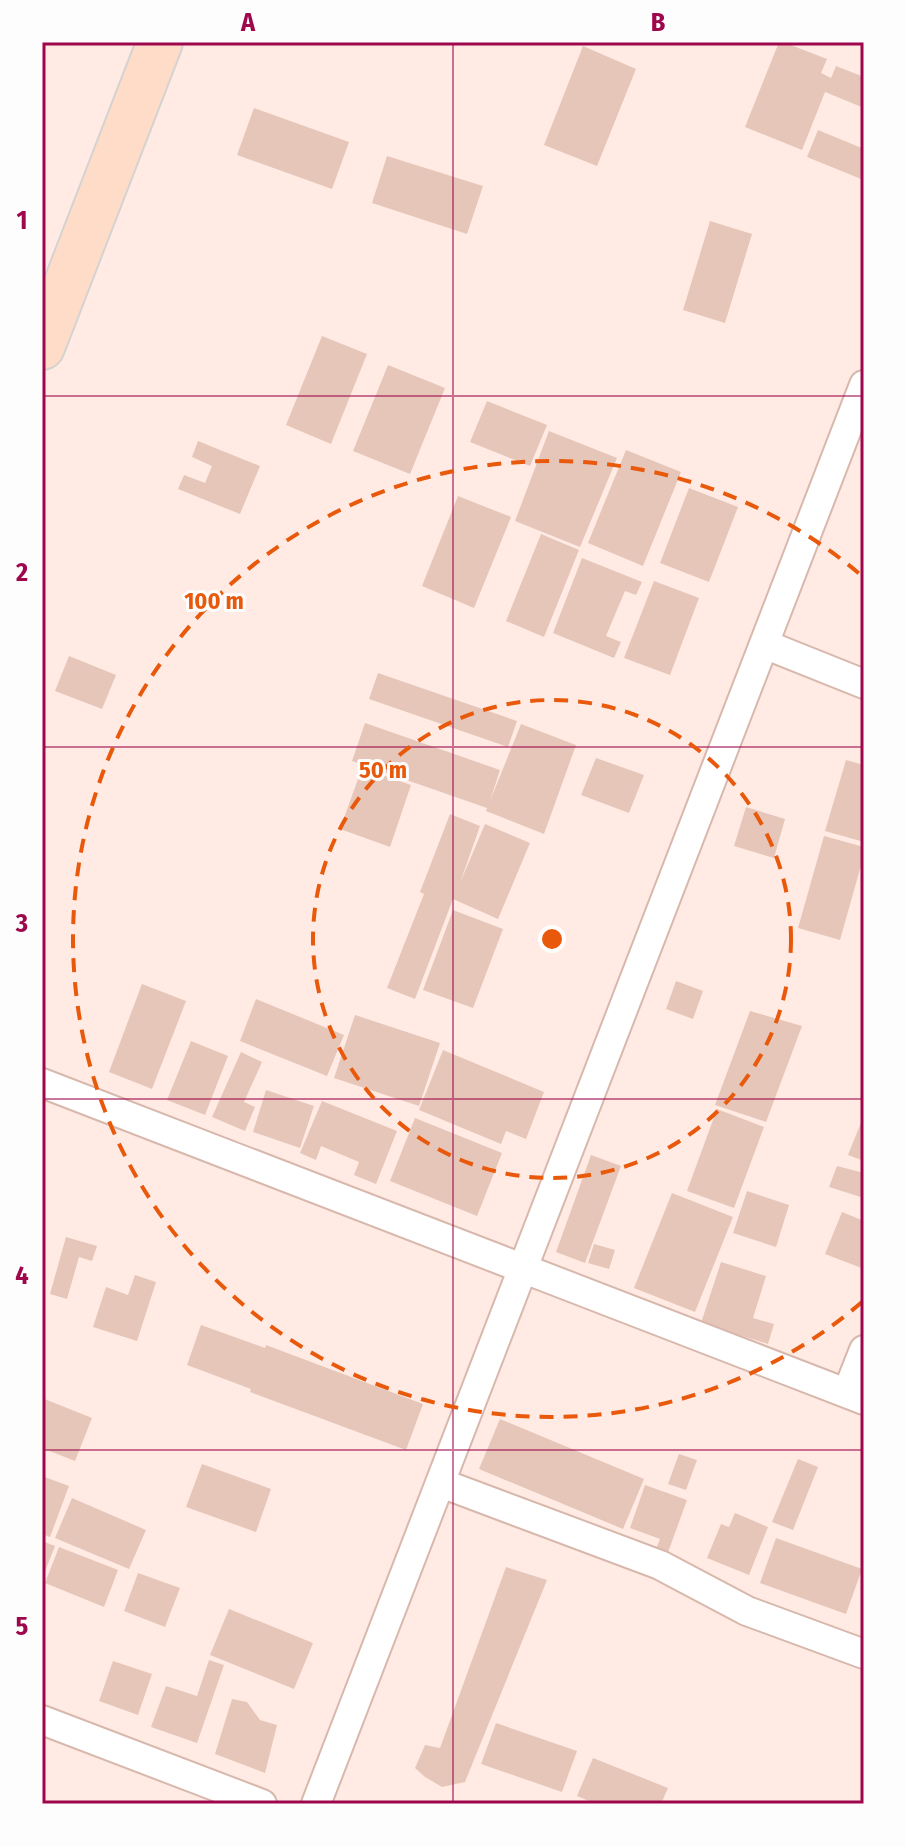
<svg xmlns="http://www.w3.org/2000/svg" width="906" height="1846" font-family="'Fira Sans Condensed',sans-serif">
  <rect width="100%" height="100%" fill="#ffebe3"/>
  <path fill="#e6c6b9" d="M779,42H783L827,59L821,73L831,78L836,66L864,77V108L825,92L802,150L745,127Z
    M583,46L636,69L597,166L544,145Z
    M254,108L349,142L332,189L237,155Z
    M818,130L864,149V170L861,179L807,157Z
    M387,156L483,186L467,234L372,203Z
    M710,221L752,234L725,323L683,310Z
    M322,336L367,354L331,444L286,425Z
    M388,365L445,388L410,474L353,451Z
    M487,401L547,425L530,466L470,442Z
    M549,431L617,458L580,547L515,521Z
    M198,441L260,466L240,514L178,489L184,475L205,483L212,466L192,457Z
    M626,450L681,472L643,566L588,543Z
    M689,488L738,507L709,582L660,563Z
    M458,496L511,517L474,608L422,586Z
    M541,534L579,550L544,637L506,621Z
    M582,558L642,582L636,595L625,591L606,636L621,642L614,658L553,633Z
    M654,581L699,598L670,675L624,658Z
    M69,656L116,675L102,709L55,691Z
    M378,673L517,721L508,747L369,699Z
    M365,723L500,770L490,801L521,724L576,745L544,834L486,811L487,808L352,761Z
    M596,758L644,775L629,813L581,795Z
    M846,760L864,765V842L825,831Z
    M362,768L411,785L390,847L340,829Z
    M746,807L785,819L774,858L734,846Z
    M450,814L480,826L460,883L485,824L530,843L498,919L453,899L415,999L387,988L424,894L420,892Z
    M824,836L864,847V855L840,940L798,928Z
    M453,910L503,929L473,1008L423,990Z
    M676,981L703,991L693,1019L666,1009Z
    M142,984L186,1001L152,1089L109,1072Z
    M256,999L344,1035L327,1076L240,1041Z
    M750,1011L802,1026L766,1122L715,1105Z
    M355,1015L440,1043L419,1106L334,1078Z
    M191,1041L228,1056L205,1115L167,1100Z
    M443,1050L544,1092L526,1139L506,1131L501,1144L419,1110Z
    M241,1052L262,1062L244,1102L255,1107L245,1131L212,1117Z
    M266,1090L314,1106L300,1148L253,1132Z
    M322,1101L397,1131L376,1184L354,1175L359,1162L321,1146L316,1160L300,1153Z
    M717,1109L764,1127L734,1208L687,1191Z
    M864,1115V1161L848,1155Z
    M415,1118L502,1153L477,1216L390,1181Z
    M591,1155L621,1166L585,1263L556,1252Z
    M837,1166L864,1173V1198L829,1187Z
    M747,1191L789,1205L776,1247L733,1233Z
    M672,1193L733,1217L695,1312L634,1288Z
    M842,1212L864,1221V1269L825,1254Z
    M66,1237L97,1246L92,1261L79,1257L67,1299L50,1294Z
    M594,1244L615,1250L609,1269L588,1263Z
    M721,1262L766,1276L753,1318L774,1324L768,1344L701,1323Z
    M135,1275L156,1282L137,1341L93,1327L106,1287L128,1295Z
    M201,1325L265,1348L266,1345L423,1404L406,1450L250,1392L251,1389L187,1365Z
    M42,1398L92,1418L75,1461L42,1448Z
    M500,1419L644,1479L623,1529L479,1469Z
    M679,1454L697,1460L686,1490L668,1484Z
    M798,1459L818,1467L793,1530L772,1522Z
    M202,1464L271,1489L256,1532L186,1507Z
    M42,1476L69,1486L50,1537L42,1534Z
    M645,1485L687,1500L666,1558L654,1554L660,1539L630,1528Z
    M72,1498L146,1530L129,1569L55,1538Z
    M735,1513L768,1527L749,1575L707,1558L721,1524L729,1527Z
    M776,1538L862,1569L846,1614L760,1583Z
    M42,1541L55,1546L42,1579Z
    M59,1547L118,1570L104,1607L45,1583Z
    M506,1567L547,1580L465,1782L442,1787L425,1777L415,1768L425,1745L440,1748Z
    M138,1573L180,1588L165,1627L124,1611Z
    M229,1609L313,1643L294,1689L210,1655Z
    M209,1660L224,1665L197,1743L151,1727L166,1686L197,1696Z
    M113,1661L152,1674L138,1715L99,1701Z
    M232,1699L247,1702L260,1720L277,1725L265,1773L215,1754Z
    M496,1723L577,1751L562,1792L481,1764Z
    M593,1758L668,1788L661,1804H596L577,1796Z"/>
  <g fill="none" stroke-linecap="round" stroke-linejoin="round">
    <g stroke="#d8b8ac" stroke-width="32">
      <path id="minor" d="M764,644L864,684
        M42,1083L864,1400
        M847,1393L864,1350
        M441,1483L660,1565L747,1611L864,1654
        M42,1720L262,1804
        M316,1804L864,385"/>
    </g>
    <g stroke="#d5d3d2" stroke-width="48">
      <path id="primary" d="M42,347L160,42"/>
    </g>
    <use href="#minor" stroke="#fff" stroke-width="28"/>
    <use href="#primary" stroke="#fedcc8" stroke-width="44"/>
  </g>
  <path fill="none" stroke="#9f074c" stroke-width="2" stroke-opacity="0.55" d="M453,42V1804M42,396H864M42,747H864M42,1099H864M42,1450H864"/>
  <g fill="none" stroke="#e8590c" stroke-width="4" stroke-dasharray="14 10">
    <circle cx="552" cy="939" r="239"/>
    <path d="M862 1302A478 478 0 1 1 862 576"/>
  </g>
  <circle cx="552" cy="939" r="12" fill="#e8590c" stroke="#fdfdfd" stroke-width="4"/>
  <g font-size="24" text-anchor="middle" font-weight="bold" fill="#e8590c" stroke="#fdfdfd" stroke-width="6" stroke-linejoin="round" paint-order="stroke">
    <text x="214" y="609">100 m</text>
    <text x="383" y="778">50 m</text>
  </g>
  <rect width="906" height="1846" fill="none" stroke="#fdfdfd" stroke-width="88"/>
  <rect x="44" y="44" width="818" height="1758" fill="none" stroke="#9f074c" stroke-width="3"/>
  <g font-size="26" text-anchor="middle" font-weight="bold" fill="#9f074c">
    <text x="248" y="31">A</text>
    <text x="658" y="31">B</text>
    <text x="22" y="229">1</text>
    <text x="22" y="581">2</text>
    <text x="22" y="932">3</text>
    <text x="22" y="1284">4</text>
    <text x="22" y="1635">5</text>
  </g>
</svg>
